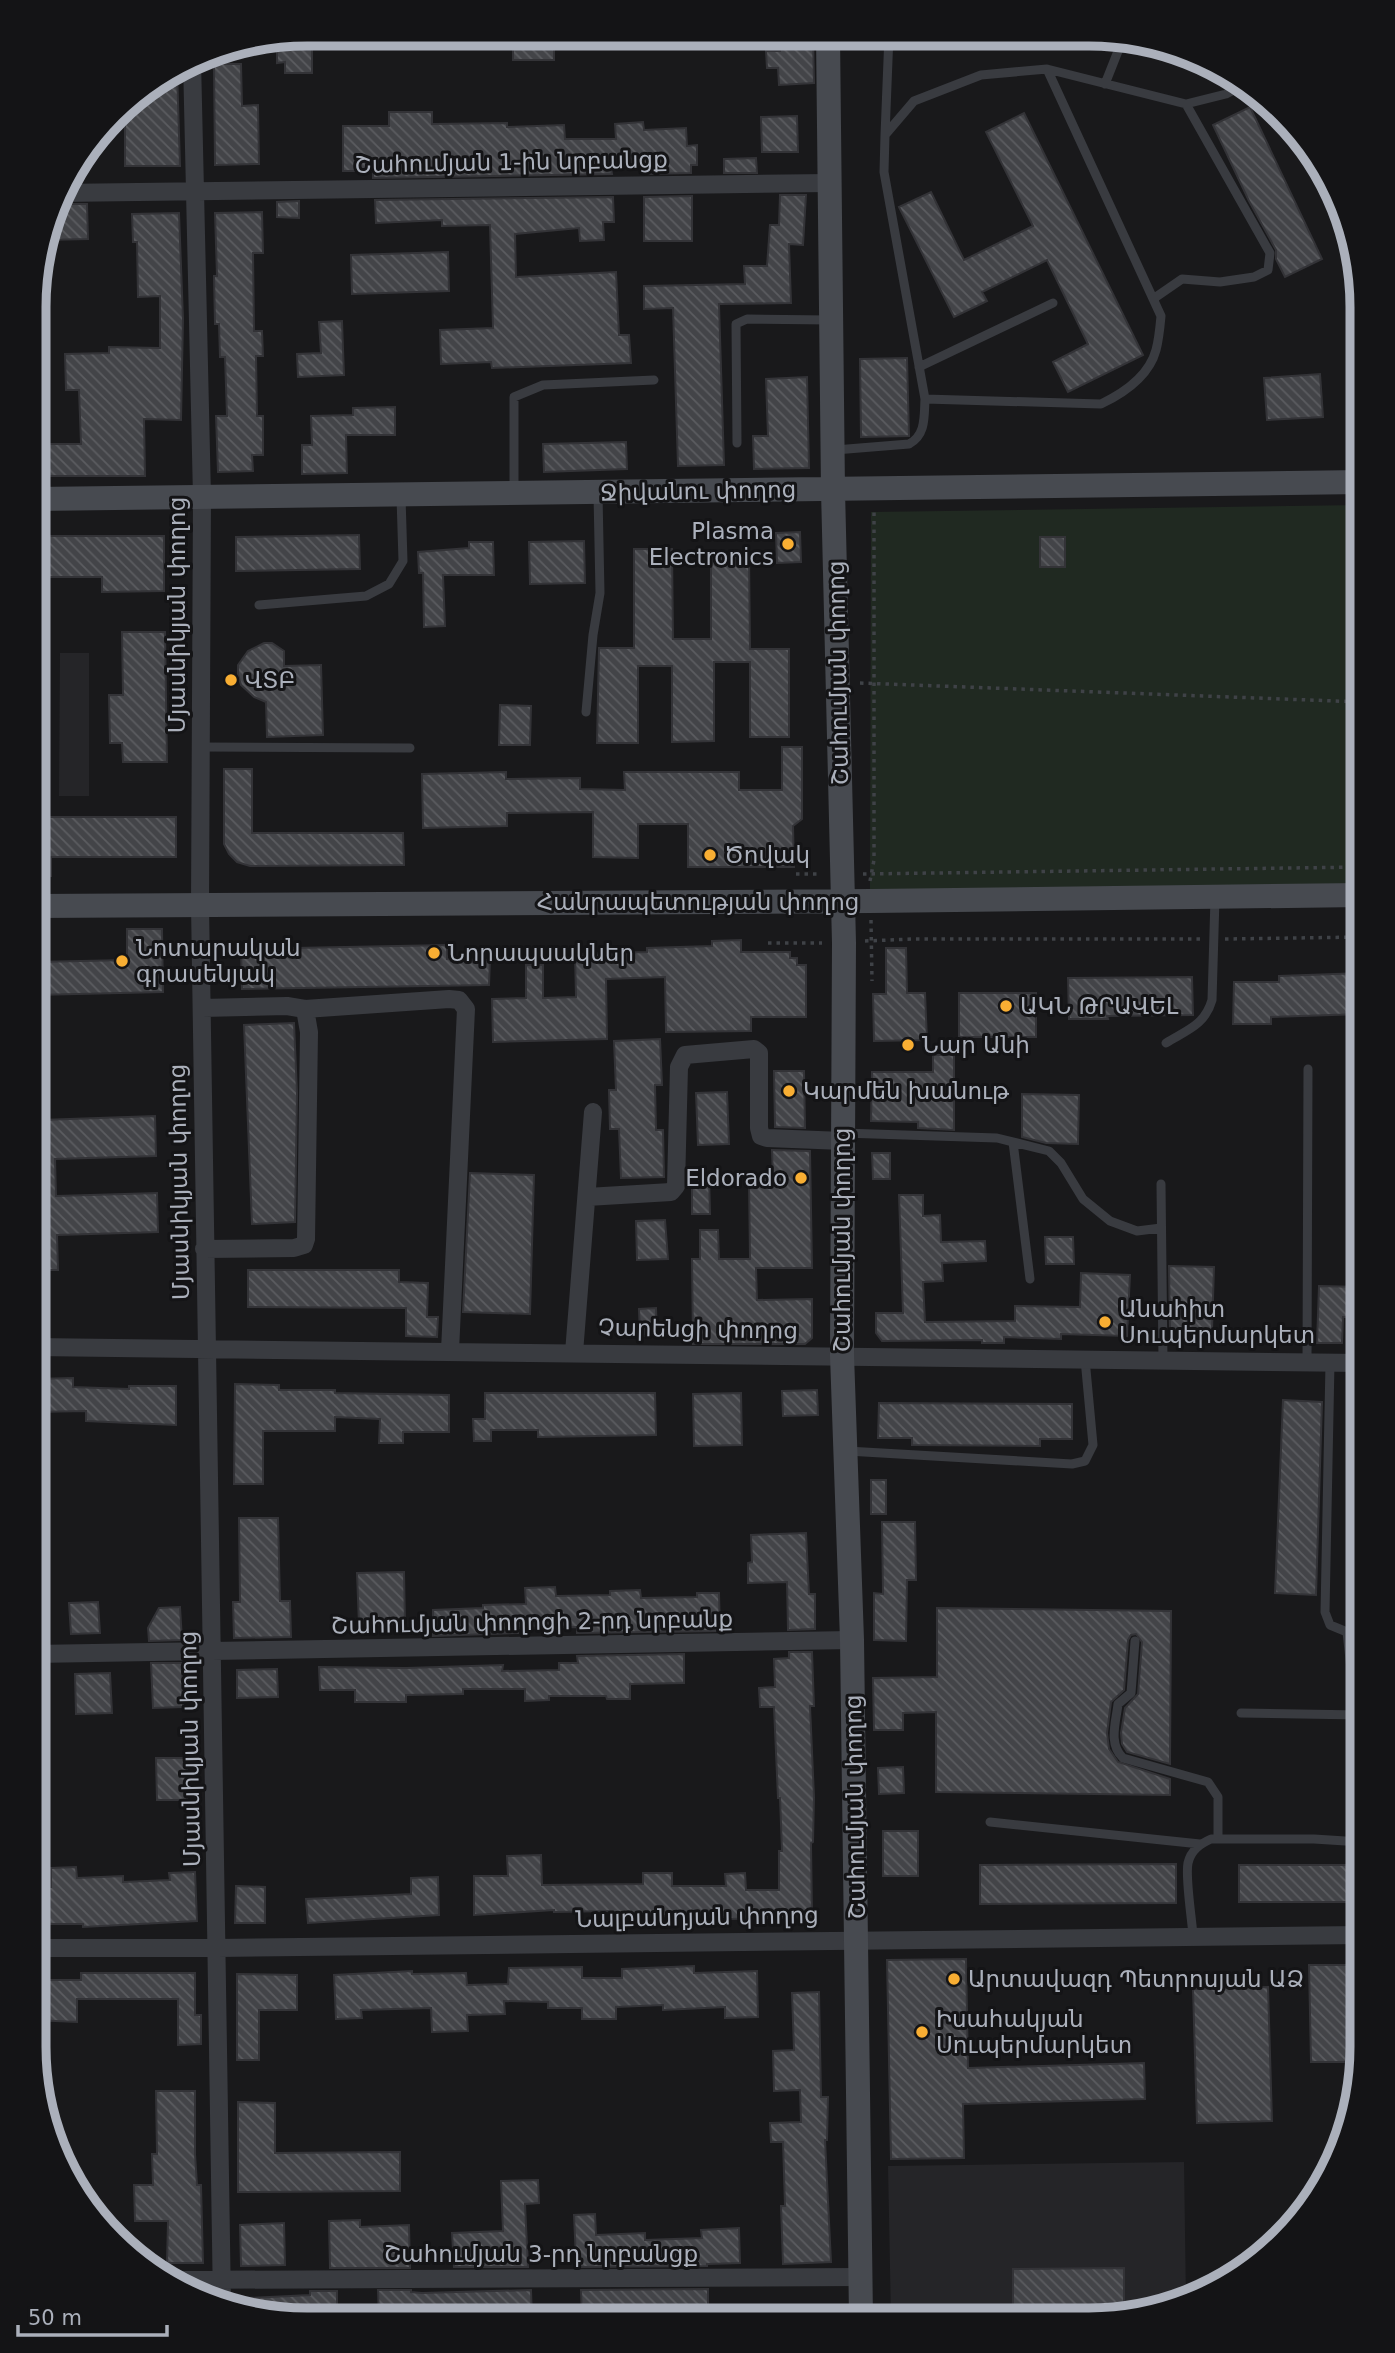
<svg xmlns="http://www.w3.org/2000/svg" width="1395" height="2353" font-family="'DejaVu Sans','Noto Sans Armenian',sans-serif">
  <defs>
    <pattern id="building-back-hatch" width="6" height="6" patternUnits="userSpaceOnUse" patternTransform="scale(1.75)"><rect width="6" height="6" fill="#434448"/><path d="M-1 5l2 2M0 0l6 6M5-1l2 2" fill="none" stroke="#5b5c60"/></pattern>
  </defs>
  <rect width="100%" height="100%" fill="#19191b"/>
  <path fill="#252528" d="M60,653H89V796H59Z
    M1184,2162L1186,2300L1089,2320L891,2319L888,2166Z"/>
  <path fill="#202921" d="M1362,505V886L870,890L871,512Z"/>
  <path fill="url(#building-back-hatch)" stroke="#333337" stroke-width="2" d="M813,35L814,83L779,85L778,68H767L766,51H780L779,36Z
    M554,36V60H513V37Z
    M312,39V73H285V62L277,63V40Z
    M214,64H241L242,106L258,105L259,164L215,165Z
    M177,69L180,166H125V102Z
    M1250,107L1322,259L1285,277L1276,259V250L1249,201L1213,125Z
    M389,112H432V124L507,123V127L564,125L565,139H616L615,124L643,122L644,130L686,128L687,146L697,145V165H691V173L644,174V167L611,169L612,174L373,178V171H343V126H389Z
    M1024,113L1143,355L1068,392L1053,362L1088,344L1047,260L982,292L987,301L954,317L899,207L931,192L964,260L1033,226L986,132Z
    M797,116L798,152H762L761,117Z
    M756,158L757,173H724V159Z
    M780,195H806L803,245L789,244L791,303L719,304L724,465L678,466L673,308L644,309V286L745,284L744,266H767L770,225H779Z
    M692,196V241H644V197Z
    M613,197L614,222H603L604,240L580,241L579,228L515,234L516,277L616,272L619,335H629L631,363L492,368L491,362L441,364L440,330L493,328L490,225L442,226V220L376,223L375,200Z
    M299,201V218L277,217V202Z
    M56,204H87L88,239L45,240Z
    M262,212L263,253H253L254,331H262L263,356H256L257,416H263V455H252L253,471L218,472L216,416H227L225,357H220L219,324H215L214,276H217L215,213Z
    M179,213L183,319L181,420L144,419L145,476H43V444H81L79,390H66L65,354L109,353V347L160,348V296L138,297L137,242H133L132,214Z
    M448,252L449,291L352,294L351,255Z
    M342,321L344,375L298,377L297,354L321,353L319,322Z
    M907,358L909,436L861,437L860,359Z
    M1320,374L1323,417L1267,420L1264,378Z
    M807,377L809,468L754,469L753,436H768L766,379Z
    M395,407V435H346L347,473L302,474V445H312L311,416L353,415V408Z
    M626,442L627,469L544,472L543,444Z
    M800,532L801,562L777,563L776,533Z
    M359,535L360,569L236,571V537Z
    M35,536H164V591L102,592V577H35Z
    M1040,537H1065V567H1040Z
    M584,541L585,583L530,584L529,542Z
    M469,542H493L494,575H443L445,626L424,627L423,573H419L418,552L469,548Z
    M634,549H672L673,639H711V553H749L750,649H789V737H750V662H714V741L672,742V666H638V743H597L599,648H634Z
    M122,632H165L167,762H123L122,743H110L109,695H123Z
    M264,643H272L284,651V666L321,665L323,735L267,737L266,702L254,697L241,685L238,674V665L248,651Z
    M500,705L531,706L530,745H499Z
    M782,747H802V819L793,826L794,867H688V824H638V858L593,857V812L507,813V826L423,828L422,774L506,772V779L580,778V789L625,790L624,772H739V790H782Z
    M224,769H252V833H403L404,865L250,866L237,862L229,854L224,844Z
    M35,817H176V857H51V876H35Z
    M127,929H162L163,992L35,995V962L127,960Z
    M741,940V952H790V958H797V965H806V1017H751V1031L666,1032L665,977L606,979L607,1039L493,1042L492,999L526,998V965H543V998L576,997L575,954L647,952V948L712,946V941Z
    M447,945V959L490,960L489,985L242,989L241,949Z
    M886,948H906L907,993H925L927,1040L874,1041L873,994H886Z
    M1362,973V1014L1271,1017V1024H1233L1234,982H1279V976Z
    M1192,977L1193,1015L1107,1016L1108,1019H1069L1068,978Z
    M959,993H1036V1037H959Z
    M294,1023L297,1093L295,1222L252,1224L244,1025Z
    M660,1039L662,1085H655L656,1130H663L664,1177L621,1178L619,1129H610L609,1090H616L614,1041Z
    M933,1055H954V1130L918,1128V1122L871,1121L872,1072H933Z
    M774,1071H804L805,1128L775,1127Z
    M727,1092L729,1144L698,1145L696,1093Z
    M1022,1094L1079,1095L1078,1144L1046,1143L1022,1137Z
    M155,1116L156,1156L55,1159L56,1196L157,1193L158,1232L57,1235L58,1270H34V1234L45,1233L43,1197H34V1156H42L41,1120Z
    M772,1150L810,1151L812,1268H756L757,1300L812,1299V1338L805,1344H693L692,1259H700V1230H718L719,1259H750L749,1179H773Z
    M872,1153H890V1179H873Z
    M470,1173L534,1175L530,1314L463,1312Z
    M692,1174H709L710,1214H692Z
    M899,1195H923V1216L940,1215L941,1242L985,1241L986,1261L942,1263L943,1281L923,1282L925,1322L1015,1321V1306L1080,1307L1081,1273L1130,1275L1127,1336L1061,1334V1339L1004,1337V1343H982V1340L882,1341L876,1333V1313H903Z
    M665,1220L668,1259L637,1260L636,1221Z
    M1045,1237H1073L1074,1264H1046Z
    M1169,1266L1214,1267L1212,1331L1170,1330Z
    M248,1270H399V1282L428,1283L427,1317H438L437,1337L406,1336V1308L248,1307Z
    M1319,1286L1361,1287V1317H1343L1342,1343H1317Z
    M656,1308L657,1336H640L639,1309Z
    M73,1378V1387L129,1389V1386H176V1425L86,1421V1411L34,1412V1379Z
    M235,1384L279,1385V1390H335V1393L449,1395V1432H403V1443H379L380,1419L335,1417V1431H263V1484H234Z
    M817,1390L818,1415L783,1416L782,1391Z
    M485,1393H655L656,1435L538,1437V1430H491V1441H474L473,1419H485Z
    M741,1393L742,1445L694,1446L693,1394Z
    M1283,1400L1322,1402L1316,1595L1275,1593Z
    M879,1403L1072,1404V1439H1040V1446L912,1445V1438H878Z
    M871,1480H886V1514H871Z
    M239,1518H278L280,1601H290L291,1637L234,1638L233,1602H240Z
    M882,1522H915L916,1580H907L906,1641L874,1640V1593L883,1594Z
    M806,1533L809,1594H815V1629L788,1630L787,1582L748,1583V1563L752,1562L751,1535Z
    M404,1572L405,1624L359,1625L357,1573Z
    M555,1587L556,1596L610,1595V1591L640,1590L641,1598L697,1597V1593H719L720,1631L577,1633V1627L518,1628V1633L433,1636V1610L483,1608V1605L526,1604L525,1588Z
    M98,1602L100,1633L71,1634L69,1603Z
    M180,1607L182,1640L149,1641L148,1628L159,1608Z
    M937,1608L1171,1611L1170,1764L1127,1752L1122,1744L1121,1733L1125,1708L1138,1694L1142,1642L1136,1634L1131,1635L1128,1640L1124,1690L1111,1702L1107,1733L1109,1749L1118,1762L1170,1779V1795L936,1792V1712L903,1713V1730H874L873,1678L937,1677Z
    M789,1652H812L814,1706H810L814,1797L813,1842L811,1843L812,1917L727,1919L726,1917L644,1916V1914L613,1913V1911L554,1912V1910L474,1915V1876H508L507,1856L541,1855L542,1885L643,1884V1873H672V1886H726L725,1874L745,1873L746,1890H779V1851H782L780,1798H778L774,1707H760L759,1688L775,1687L774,1659L789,1658Z
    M684,1654V1683L630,1684V1699H607L606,1696H549V1700L525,1701V1689H463V1694L406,1695V1702H355V1690H320L319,1667L406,1668L503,1665L502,1671L559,1670V1663H578L577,1656Z
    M151,1663H182L183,1707L153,1708Z
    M277,1669L278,1697L237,1698V1670Z
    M110,1673L112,1713L76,1714L75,1674Z
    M156,1758H187V1800H157Z
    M903,1767L904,1793L879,1794L878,1768Z
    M883,1831H918V1876H883Z
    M1176,1864V1903L980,1904V1865Z
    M1239,1865H1361V1902H1239Z
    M76,1867L77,1878L123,1876V1882L170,1880L169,1873L195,1872L197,1921L83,1927V1924H33V1888L51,1887V1868Z
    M438,1877L439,1915L308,1923L306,1899L411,1894V1878Z
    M236,1886L265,1887V1923H235Z
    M966,1959L968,2068L1144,2063L1145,2099L963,2104L964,2158L891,2159L887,1960Z
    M1309,1965H1361V2062H1311Z
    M694,1966V1973L757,1971L758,2017L725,2018V2007L663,2010V2005L616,2007V2019H582V2008H548V2002L504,2001L505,2014L467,2015L468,2031L432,2032L431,2008L361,2010L362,2018L336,2019L334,1975L412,1971V1974L466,1973L467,1985L508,1984L509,1968L582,1967V1978H622V1969Z
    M81,1973H195V2015H201V2044L178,2045V1999H77V2022L33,2020V1980H81Z
    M237,1974L297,1975V2010H259V2060H237Z
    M1268,1987L1272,2121L1197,2123L1193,1989Z
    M819,1992L821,2097H828L827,2140H825L831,2262L783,2264L781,2206H785L783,2142H771L770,2123L801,2122L800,2090L774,2091L773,2051L794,2050L792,1993Z
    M156,2091H195V2154L197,2185H201L203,2263H167L168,2221H135L134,2185H153L152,2154H157Z
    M238,2102L275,2103V2153L400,2152V2191L238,2192Z
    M538,2180L539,2203L525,2204L528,2267H454L452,2233L503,2231L501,2181Z
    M595,2214L596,2235L645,2233V2240L702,2238L701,2230L739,2228L740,2263L707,2264V2266L580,2267V2259H576L574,2215Z
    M360,2220V2227L409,2225L410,2268H330L329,2221Z
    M284,2223L285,2265L241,2266L240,2225Z
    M1124,2268V2308H1071V2320H1053V2307H1013V2269Z
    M708,2289V2307L651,2309V2319L582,2318L581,2290Z
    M378,2290H411V2292L422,2293L531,2290L532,2318H379Z
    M310,2291H337V2318L271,2317L248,2311L247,2298L310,2295Z"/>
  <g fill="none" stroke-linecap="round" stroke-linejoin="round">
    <path stroke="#3f4247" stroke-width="3.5" stroke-dasharray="3.5 5" stroke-linecap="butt" d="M860,683L1362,702
      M1360,702L1362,628
      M796,874H820
      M863,874L1362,867
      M870,881L874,860V509
      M871,920L872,981
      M1225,939L1362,937
      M865,941L913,939H1200
      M768,943H822"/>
    <path stroke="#393b40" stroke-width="9" d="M1140,40H1143
      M1105,84L1124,36
      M885,135L889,35
      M1153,299L1182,279L1220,282L1254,277L1268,270L1270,253L1186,104
      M919,367L1053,303
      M925,399L1101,404C1124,393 1149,376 1156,350C1159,339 1160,327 1161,316L1047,69
      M737,443L736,324L747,319L830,320
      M835,450L909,444C926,435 924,417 925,399L884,172L885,135L914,101L981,75L1047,69L1186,104L1226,94L1245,84
      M514,492V397L543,385L654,380
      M259,605L366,596L389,584L403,561L401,497
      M586,712L593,635L600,593L598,494
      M201,747L410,748
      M1166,1043C1187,1030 1205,1025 1212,1000L1215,898
      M843,1133L997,1138L1049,1151L1061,1163L1083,1199L1110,1221L1137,1231L1161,1228
      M1013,1142L1030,1279
      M1161,1184L1163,1360
      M1307,1362L1308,1069
      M1330,1363L1325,1612L1330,1625L1347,1632H1361
      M847,1451L1072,1464L1085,1461L1093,1445L1085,1359
      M1347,1632L1356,1715
      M1135,1641L1131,1693L1118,1704C1116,1722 1108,1744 1123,1758L1208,1782L1218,1797V1839
      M1241,1713L1361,1715
      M990,1822L1200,1844
      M1193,1936C1192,1919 1185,1877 1188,1863C1191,1850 1200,1844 1211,1839H1314L1361,1842"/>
    <path stroke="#393b40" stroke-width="18" d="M192,60L202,497L200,905L222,2304
      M59,193L829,183
      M202,1008L287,1006L305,1009L309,1032L306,1239L304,1245L294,1248L204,1249
      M305,1009L449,999L459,1000L466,1009L450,1351
      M587,1197L671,1192L676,1186L679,1067L685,1055L754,1049L759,1053V1128L761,1136L767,1138L843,1141
      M34,1347L1361,1363
      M574,1353L593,1112
      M34,1654L852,1640
      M33,1948H217L1361,1935
      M169,2280L860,2277"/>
    <path stroke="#474a50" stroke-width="24" d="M828,35L833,490L844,943L842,1355L852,1640L861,2319
      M35,499L1362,482
      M35,906L871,901L1362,895"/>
  </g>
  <g fill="#f8ae33" stroke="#141416" stroke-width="2.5">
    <circle cx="788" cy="544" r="7"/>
    <circle cx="231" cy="680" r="7"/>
    <circle cx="710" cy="855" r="7"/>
    <circle cx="434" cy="953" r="7"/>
    <circle cx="122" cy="961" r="7"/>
    <circle cx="1006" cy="1006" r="7"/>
    <circle cx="908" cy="1045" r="7"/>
    <circle cx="789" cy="1091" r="7"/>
    <circle cx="801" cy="1178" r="7"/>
    <circle cx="1105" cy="1322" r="7"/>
    <circle cx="954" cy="1979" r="7"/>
    <circle cx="922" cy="2032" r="7"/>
  </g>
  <g text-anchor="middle" stroke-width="6" stroke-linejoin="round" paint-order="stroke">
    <g font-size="23" fill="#abb0bb" stroke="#141416">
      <text transform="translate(511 162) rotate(-1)" y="8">Շահումյան 1-ին նրբանցք</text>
      <text transform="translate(698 491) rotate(-1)" y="8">Ջիվանու փողոց</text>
      <text transform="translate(177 615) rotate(-90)" y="8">Մյասնիկյան փողոց</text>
      <text transform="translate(838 673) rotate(-91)" y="8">Շահումյան փողոց</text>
      <text x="698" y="910">Հանրապետության փողոց</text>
      <text transform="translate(179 1182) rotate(-91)" y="8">Մյասնիկյան փողոց</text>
      <text transform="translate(842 1240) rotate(-90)" y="8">Շահումյան փողոց</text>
      <text transform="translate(698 1329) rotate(1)" y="8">Չարենցի փողոց</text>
      <text transform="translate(532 1622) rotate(-1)" y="8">Շահումյան փողոցի 2-րդ նրբանք</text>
      <text transform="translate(190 1749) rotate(-91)" y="8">Մյասնիկյան փողոց</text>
      <text transform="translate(855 1807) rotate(-91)" y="8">Շահումյան փողոց</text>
      <text transform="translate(697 1917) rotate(-1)" y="8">Նալբանդյան փողոց</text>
      <text x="541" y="2262">Շահումյան 3-րդ նրբանցք</text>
    </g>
    <g font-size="23" fill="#abb0bb" stroke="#141416" text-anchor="start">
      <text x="774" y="539" text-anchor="end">Plasma<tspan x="774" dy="26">Electronics</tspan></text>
      <text x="245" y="688">ՎՏԲ</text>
      <text x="724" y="863">Ծովակ</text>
      <text x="136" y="956">Նոտարական<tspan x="136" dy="26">գրասենյակ</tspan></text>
      <text x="448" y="961">Նորապսակներ</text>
      <text x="1020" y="1014">ԱԿՆ ԹՐԱՎԵԼ</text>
      <text x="922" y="1053">Նար Անի</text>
      <text x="803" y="1099">Կարմեն խանութ</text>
      <text x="787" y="1186" text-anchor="end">Eldorado</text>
      <text x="1119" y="1317">Անահիտ<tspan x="1119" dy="26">Սուպերմարկետ</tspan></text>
      <text x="968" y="1987">Արտավազդ Պետրոսյան ԱՁ</text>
      <text x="936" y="2027">Իսահակյան<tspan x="936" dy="26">Սուպերմարկետ</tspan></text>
    </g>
  </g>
  <path d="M0 0H1395V2353H0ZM307 46H1089A261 261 0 0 1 1350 307V2047A261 261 0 0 1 1089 2308H307A261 261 0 0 1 46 2047V307A261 261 0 0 1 307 46Z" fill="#141416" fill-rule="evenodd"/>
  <path fill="none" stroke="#abb0bb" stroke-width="9" d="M307 46H1089A261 261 0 0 1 1350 307V2047A261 261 0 0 1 1089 2308H307A261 261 0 0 1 46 2047V307A261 261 0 0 1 307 46Z"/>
  <path d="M18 2325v10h149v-10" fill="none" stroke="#abb0bb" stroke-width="3.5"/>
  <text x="28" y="2325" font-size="21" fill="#abb0bb" stroke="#141416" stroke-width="5" paint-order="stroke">50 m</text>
</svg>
